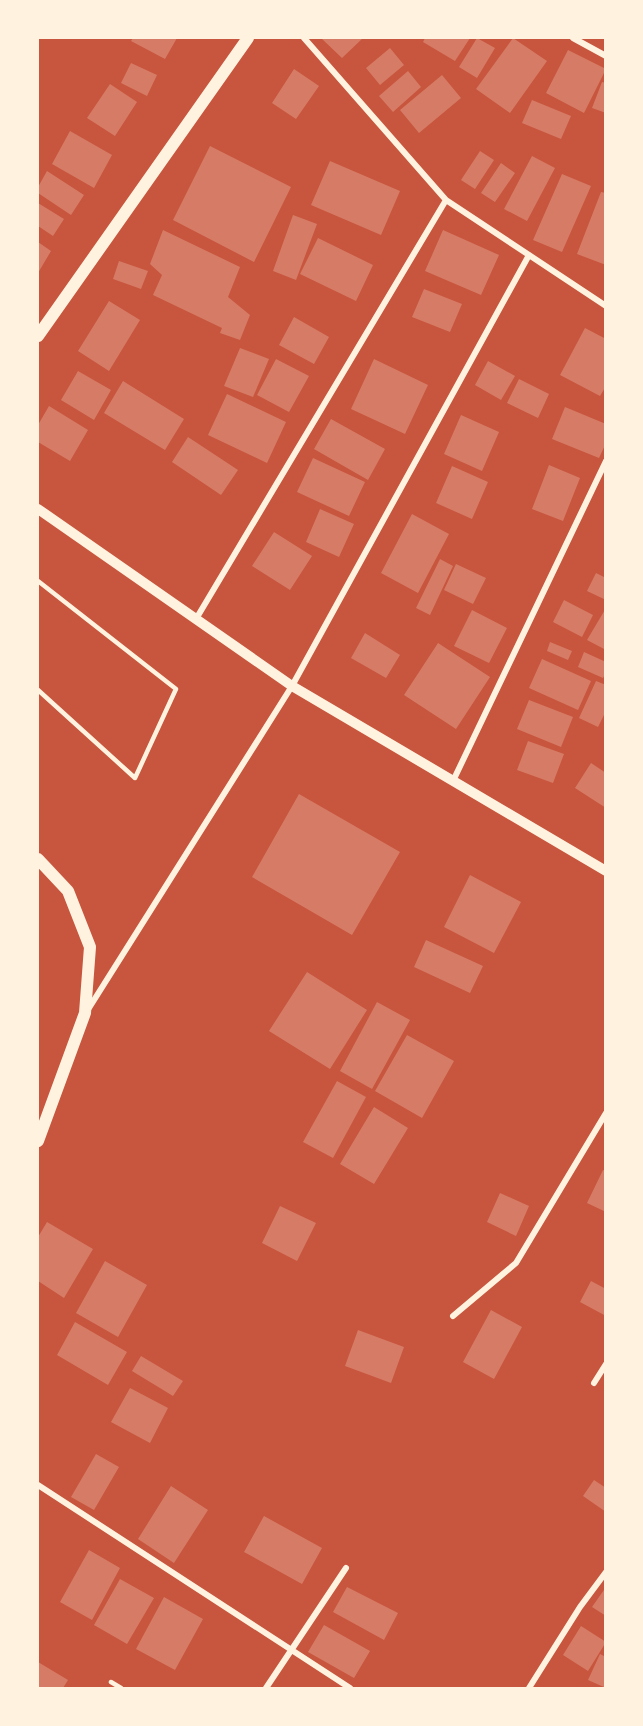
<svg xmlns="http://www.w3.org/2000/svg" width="643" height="1726" font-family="'Asap Condensed',sans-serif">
  <rect width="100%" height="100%" fill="#c8553d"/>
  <path fill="#d67c66" d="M133,38H177L165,59L131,41Z
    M321,38H363L342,58Z
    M425,38H470L455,61L423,42Z
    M477,38L495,48L477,78L459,67Z
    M513,38L547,61L510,113L476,89Z
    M390,48L404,65L380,85L366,68Z
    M568,50L606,69L584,113L546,93Z
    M131,63L157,75L147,96L121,83Z
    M294,69L319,86L296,119L272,103Z
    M408,71L421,87L393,112L379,96Z
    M442,75L461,98L419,133L400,110Z
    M602,82L606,83V113L592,108Z
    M110,84L137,102L115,136L87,118Z
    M532,100L571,116L561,139L522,123Z
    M70,131L112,155L94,188L52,164Z
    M210,146L291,187L254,262L173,220Z
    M480,151L494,160L475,189L461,180Z
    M532,156L555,168L527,221L504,209Z
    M330,161L400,191L381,235L311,205Z
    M501,163L515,173L495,202L481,193Z
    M47,171L84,195L71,215L38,193V187Z
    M562,174L591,186L562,252L533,240Z
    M601,192L606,193V265L577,254Z
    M38,203L64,219L53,236L38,226Z
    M293,215L317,224L296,280L273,271Z
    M163,230L240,267L228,297L250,315L240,340L220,333L222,328L153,295L162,275L150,264Z
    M443,230L499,255L481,295L425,271Z
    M318,238L373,265L356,301L300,274Z
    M38,242L51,251L38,273Z
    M119,261L148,271L141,289L113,279Z
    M424,289L462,304L450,332L412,317Z
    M109,301L140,320L109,371L78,351Z
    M294,317L329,337L314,364L279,345Z
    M585,328L606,339V386L600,396L560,375Z
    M240,348L269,359L253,397L224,386Z
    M276,359L309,376L289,412L257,395Z
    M374,359L428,385L405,434L351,409Z
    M488,361L515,376L501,400L475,385Z
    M78,371L111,390L94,420L61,400Z
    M519,379L549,394L538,418L507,403Z
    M123,381L184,419L165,450L104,413Z
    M227,394L286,422L267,463L208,435Z
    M49,406L88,430L70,461L38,442V425Z
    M565,407L606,424V443L599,458L552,439Z
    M461,415L499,432L482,471L444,454Z
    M331,419L385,449L368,480L314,449Z
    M188,437L238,470L221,495L172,462Z
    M313,458L365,482L349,516L297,492Z
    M549,465L580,478L563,521L532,509Z
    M452,466L488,482L472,519L436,503Z
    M320,509L354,524L339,557L306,542Z
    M412,514L449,534L418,593L381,573Z
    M274,532L312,556L290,590L252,566Z
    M440,559L453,566L430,615L416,608Z
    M456,564L486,578L473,604L444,590Z
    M596,573L606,578V600L587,591Z
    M564,600L593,615L582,637L553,622Z
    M606,608V650L587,640Z
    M472,610L507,628L489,663L454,646Z
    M365,633L400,655L386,678L351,658Z
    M550,642L572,651L568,660L547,651Z
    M438,643L490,677L456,729L404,695Z
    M584,652L606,662V673L603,678L578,667Z
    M542,659L591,681L578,710L529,688Z
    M596,681L606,685V711L598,727L579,718Z
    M529,700L573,717L561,747L517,729Z
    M528,741L564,754L553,783L517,770Z
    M591,763L606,773V808L575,788Z
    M299,794L400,852L352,935L252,877Z
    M470,875L521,902L494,953L444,927Z
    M426,940L483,966L470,993L414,967Z
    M307,972L367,1010L330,1069L269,1031Z
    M377,1002L410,1020L372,1089L340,1071Z
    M407,1035L454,1061L422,1118L375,1091Z
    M337,1081L366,1097L333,1158L303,1142Z
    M374,1107L408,1128L374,1184L340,1164Z
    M603,1170L606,1171V1212L587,1203Z
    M500,1193L529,1206L516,1236L487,1222Z
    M280,1206L316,1223L297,1261L262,1243Z
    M47,1222L93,1249L64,1298L38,1281V1237Z
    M105,1261L147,1285L118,1337L76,1313Z
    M591,1281L606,1289V1316L580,1302Z
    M491,1310L522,1327L494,1379L463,1362Z
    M75,1322L127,1352L108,1385L57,1355Z
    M358,1330L404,1347L391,1383L345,1366Z
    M141,1356L183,1381L173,1396L132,1371Z
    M130,1388L168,1408L150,1443L111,1422Z
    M96,1454L119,1467L94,1510L71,1497Z
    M594,1480L606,1488V1512L583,1496Z
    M171,1486L208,1510L174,1563L138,1539Z
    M264,1516L322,1548L302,1584L244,1552Z
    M89,1550L120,1568L92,1620L60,1602Z
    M120,1579L154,1598L127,1644L94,1625Z
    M347,1587L398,1613L384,1640L333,1612Z
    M606,1587V1616L592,1607Z
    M164,1597L203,1619L175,1670L136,1649Z
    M324,1625L370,1651L354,1678L308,1652Z
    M581,1626L606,1642L588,1671L563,1655Z
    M600,1654L606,1657V1688L588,1680Z
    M38,1662L68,1680L63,1688H38Z"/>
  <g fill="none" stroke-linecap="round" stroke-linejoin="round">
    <path stroke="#fff3e0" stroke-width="4.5" d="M38,581L176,689L135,778L38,690
      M111,1682L121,1688"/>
    <path stroke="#fff3e0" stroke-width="6" d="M304,38L446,200L606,306
      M573,38L606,56
      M196,619L446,200
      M453,781L606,461
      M89,1008L292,686L529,255
      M453,1316L516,1263L606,1113
      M594,1383L606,1364
      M38,1485L350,1688
      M266,1688L346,1568
      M529,1688L580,1607L606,1572"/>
    <path stroke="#fff3e0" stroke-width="10" d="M38,509L292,686L606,871"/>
    <path stroke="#fff3e0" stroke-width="12" d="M38,336L248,38
      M38,859L68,891L90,947L85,1013L38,1141"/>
  </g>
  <rect width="643" height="1726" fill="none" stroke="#fff3e0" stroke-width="78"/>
</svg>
